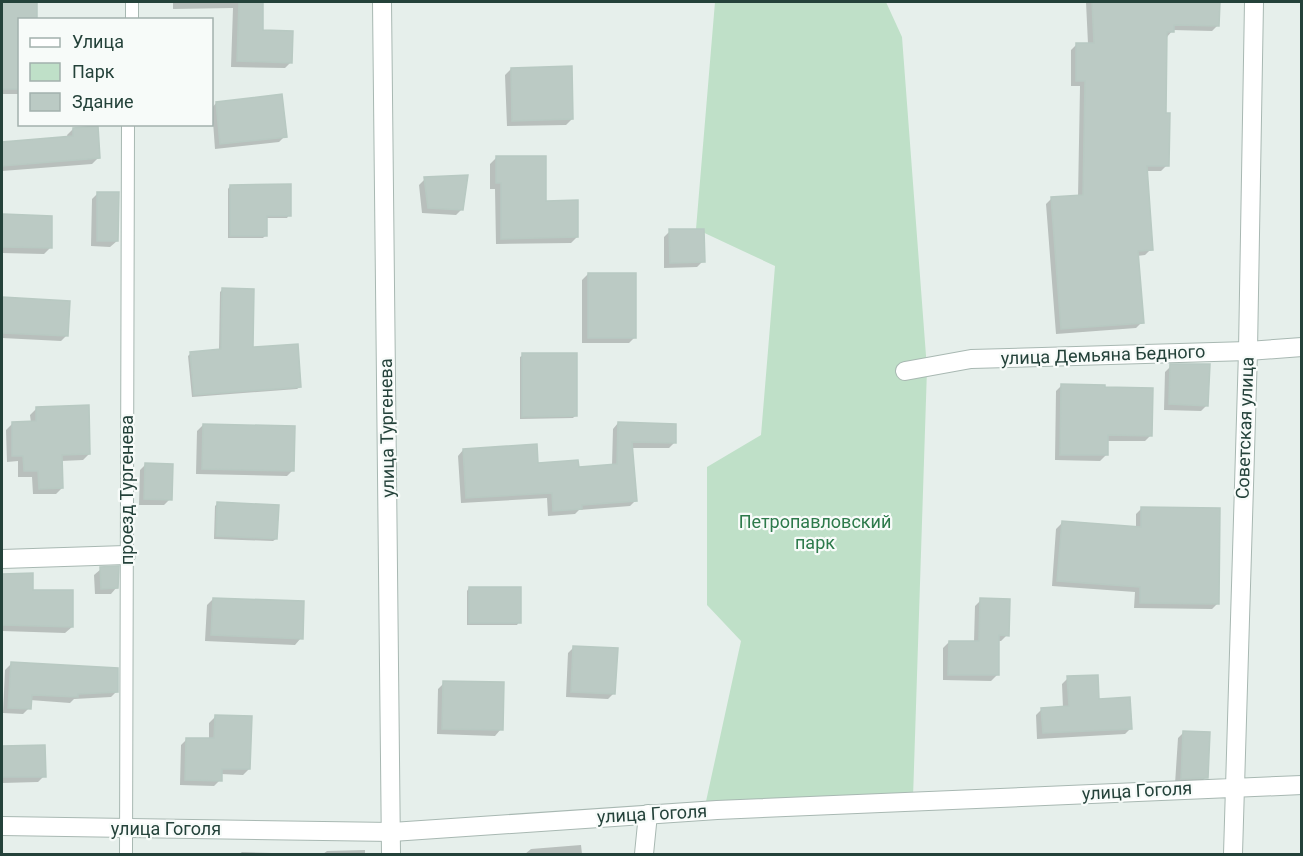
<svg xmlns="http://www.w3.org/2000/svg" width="1303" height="856" font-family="Roboto,sans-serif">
  <rect width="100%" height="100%" fill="#e6efeb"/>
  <path fill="#bfe0c8" d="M715,2H886L902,37L927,369L913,798L705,806L741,641L707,605V467L761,435L775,266L696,229Z"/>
  <path fill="#0003" d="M2,2H36V20H20V94H2Z
    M173,2H261L262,31L291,62L285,68L231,67L233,8L173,9Z
    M1086,2H1218V25L1212,31L1173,30L1167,37L1164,115L1167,165L1161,171H1146L1151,249L1145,255L1137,256L1142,322L1136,328L1056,334L1046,204L1052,198L1078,197L1080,86H1071V50L1077,44H1088Z
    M511,69L572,119L566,125L507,126L505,75Z
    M216,103L285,136L279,142L215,149L212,108Z
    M73,129L98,158L92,164L2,171V143L68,138L67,135Z
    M496,158L544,202L577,237L571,243L496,244L495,189H490V164Z
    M425,179L462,209L456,215L422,213L419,185Z
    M230,186L289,215L287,218H265V236L263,238H228V189Z
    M98,193L117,241L110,247L91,246L92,199Z
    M4,216L50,248L44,254L2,253V218Z
    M670,231L703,261L697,267L664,268V237Z
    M588,274L635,337L629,343H582V280Z
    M223,289L252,349L300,387L297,389L192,397L188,356L191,353L219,351L220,292Z
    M2,299L68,302L67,335L61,341L2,338Z
    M523,355L575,416L573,418L520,419V357Z
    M1171,366L1207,405L1201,411L1164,410L1165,372Z
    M1062,385L1151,435L1145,441H1106V455L1100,461L1055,460L1056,391Z
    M37,408L89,454L83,460L61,461L62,488L56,494H33L32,477H18V461L7,462L6,430L12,424L31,423L30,415Z
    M618,423L674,443L669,448H631L635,501L630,506L579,510L575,514L548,516L547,498L461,503L458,456L463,450L536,465L577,469L612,466L613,429Z
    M203,425L293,470L287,476L196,474L197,431Z
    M146,464L170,499L164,505H139L140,470Z
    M218,503L276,539L273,541L214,539L215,506Z
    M1142,508L1218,603L1212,609L1134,608L1135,592L1052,586L1056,529L1062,523L1136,528V514Z
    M101,569L117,587L111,594H95L94,575Z
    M2,575H31V592L72,627L65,633L2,631Z
    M469,588L519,622L517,625H467V591Z
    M213,599L301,638L295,645L205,641L207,605Z
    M981,600L1007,635L1001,641H997V675L991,681L943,680V648L949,642H974L975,606Z
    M574,647L614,693L608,699L566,697L568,653Z
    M11,664L117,691L111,697L74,699L70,703L30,700L29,708L23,714L3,713L5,670Z
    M1068,678L1098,700L1131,728L1125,734L1037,739L1036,715L1042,709L1063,708L1062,684Z
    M444,683L501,729L495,736L437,734L438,689Z
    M215,717L249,769L243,775L221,774L220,780L214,786L180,785L181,745L187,739L209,740V723Z
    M1184,732L1206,777L1200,783L1175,784L1178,738Z
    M2,747H44V776L38,782L2,783Z
    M581,845L582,854H525L531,849Z
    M365,850V854H323L327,851Z
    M242,852L272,853V854H239Z"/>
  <path fill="#bbcac4" stroke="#b8c9c2" stroke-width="1.5" d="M2,2H37V20H20V89H2Z
    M239,2H263V30L293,31L292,63L237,61Z
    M1092,2H1220L1219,26L1174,25V32H1167L1166,113H1170L1169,166H1147L1153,250L1138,251L1144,323L1061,329L1051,197L1083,195L1085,81H1076V43H1094Z
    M572,66L573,119L512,121L511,68Z
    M282,94L287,137L220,144L216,102Z
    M98,126L100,158L2,166V142L73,136V128Z
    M496,156H546V201L578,200V237L501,239V183H496Z
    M468,175L463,210L428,208L424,177Z
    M291,184V216H267V236H230V185Z
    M97,192H119L118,241H97Z
    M3,214L52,216V248L2,247Z
    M669,229H704L705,262L670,263Z
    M588,273H636V338H588Z
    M222,288L254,289L253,347L298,344L301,387L194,395L190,352L221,349Z
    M2,297L70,301L68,336L2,333Z
    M522,353H577V416L522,417Z
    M1170,364H1210L1208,406L1169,404Z
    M1061,384L1105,385V387L1153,388L1152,436L1108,435V455H1060Z
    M89,405L90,454L62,455L63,488L39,489L38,471H24L23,456H12V422L36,421V407Z
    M618,422L676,424V443L632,442L637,501L582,505V509L553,511L552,493L466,498L463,449L537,444L538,463L578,460L579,467L617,464Z
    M203,424L295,426L294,471L202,469Z
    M145,463L173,464L172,500L144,499Z
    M217,502L279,505L277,539L216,536Z
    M1141,507L1220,508L1219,604L1140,603V587L1057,581L1062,521L1141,527Z
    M119,566L118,588L101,589L100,567Z
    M33,573V590H73V627L2,625V574Z
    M469,587H521V623H469Z
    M213,598L304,601L303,639L211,635Z
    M980,598L1010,599L1009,636L999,635V675H948L949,641H979Z
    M573,646L618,648L615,694L571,692Z
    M11,662L118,668V692L78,694V697L32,695L31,709L8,708Z
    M1098,675L1099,699L1130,697L1132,729L1043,733L1041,708L1069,706L1067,676Z
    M443,681L504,682L503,730L442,729Z
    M215,715L252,716L250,769H222V781L185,780L186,738H214Z
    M1183,731L1210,732L1208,778L1181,779Z
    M45,745L46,777H2V746Z"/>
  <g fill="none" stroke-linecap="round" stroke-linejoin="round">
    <g stroke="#a8b8b2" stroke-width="14">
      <path id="service" d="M132,20V2
        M126,854L128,124"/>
    </g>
    <g stroke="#a8b8b2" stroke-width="20">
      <path id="minor" d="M382,2L391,854
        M905,371L971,359L1248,351L1302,347
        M2,559L126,555
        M644,854L648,814"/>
    </g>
    <g stroke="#a8b8b2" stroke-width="20">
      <path id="tertiary" d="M2,826L392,832L717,810L1302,785
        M1233,854L1248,351L1254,2"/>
    </g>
    <use href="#service" stroke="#fff" stroke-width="12"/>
    <use href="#minor" stroke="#fff" stroke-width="18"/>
    <use href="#tertiary" stroke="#fff" stroke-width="18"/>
  </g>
  <g text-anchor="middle" stroke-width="4.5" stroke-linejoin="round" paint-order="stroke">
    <g font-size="18" fill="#24423a" stroke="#f7fbf9">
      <text transform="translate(1103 355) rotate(-2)" y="6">улица Демьяна Бедного</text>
      <text transform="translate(387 428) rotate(-91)" y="6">улица Тургенева</text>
      <text transform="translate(1245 428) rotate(-88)" y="6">Советская улица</text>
      <text transform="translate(127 490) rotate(-90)" y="6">проезд Тургенева</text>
      <text transform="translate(1137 791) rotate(-3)" y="6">улица Гоголя</text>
      <text transform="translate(652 814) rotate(-3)" y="6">улица Гоголя</text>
      <text x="166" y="835">улица Гоголя</text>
    </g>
    <g font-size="18" fill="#2d7a4b" stroke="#f7fbf9">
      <text x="815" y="528">Петропавловский<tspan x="815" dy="21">парк</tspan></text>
    </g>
  </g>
  <rect width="1303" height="856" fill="none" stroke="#24423a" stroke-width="6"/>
  <rect x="18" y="18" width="195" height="108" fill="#f7fbf9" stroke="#a3b1ad" stroke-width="1.5"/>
  <rect x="30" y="38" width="30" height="9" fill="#ffffff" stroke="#a3b1ad" stroke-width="1.5"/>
  <text x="72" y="48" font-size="18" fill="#24423a">Улица</text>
  <rect x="30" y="63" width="30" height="18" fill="#bfe0c8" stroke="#a3b1ad" stroke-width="1.5"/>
  <text x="72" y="78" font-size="18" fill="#24423a">Парк</text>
  <rect x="30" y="93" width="30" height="18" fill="#bbcac4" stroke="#a3b1ad" stroke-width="1.5"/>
  <text x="72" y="108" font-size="18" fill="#24423a">Здание</text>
</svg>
